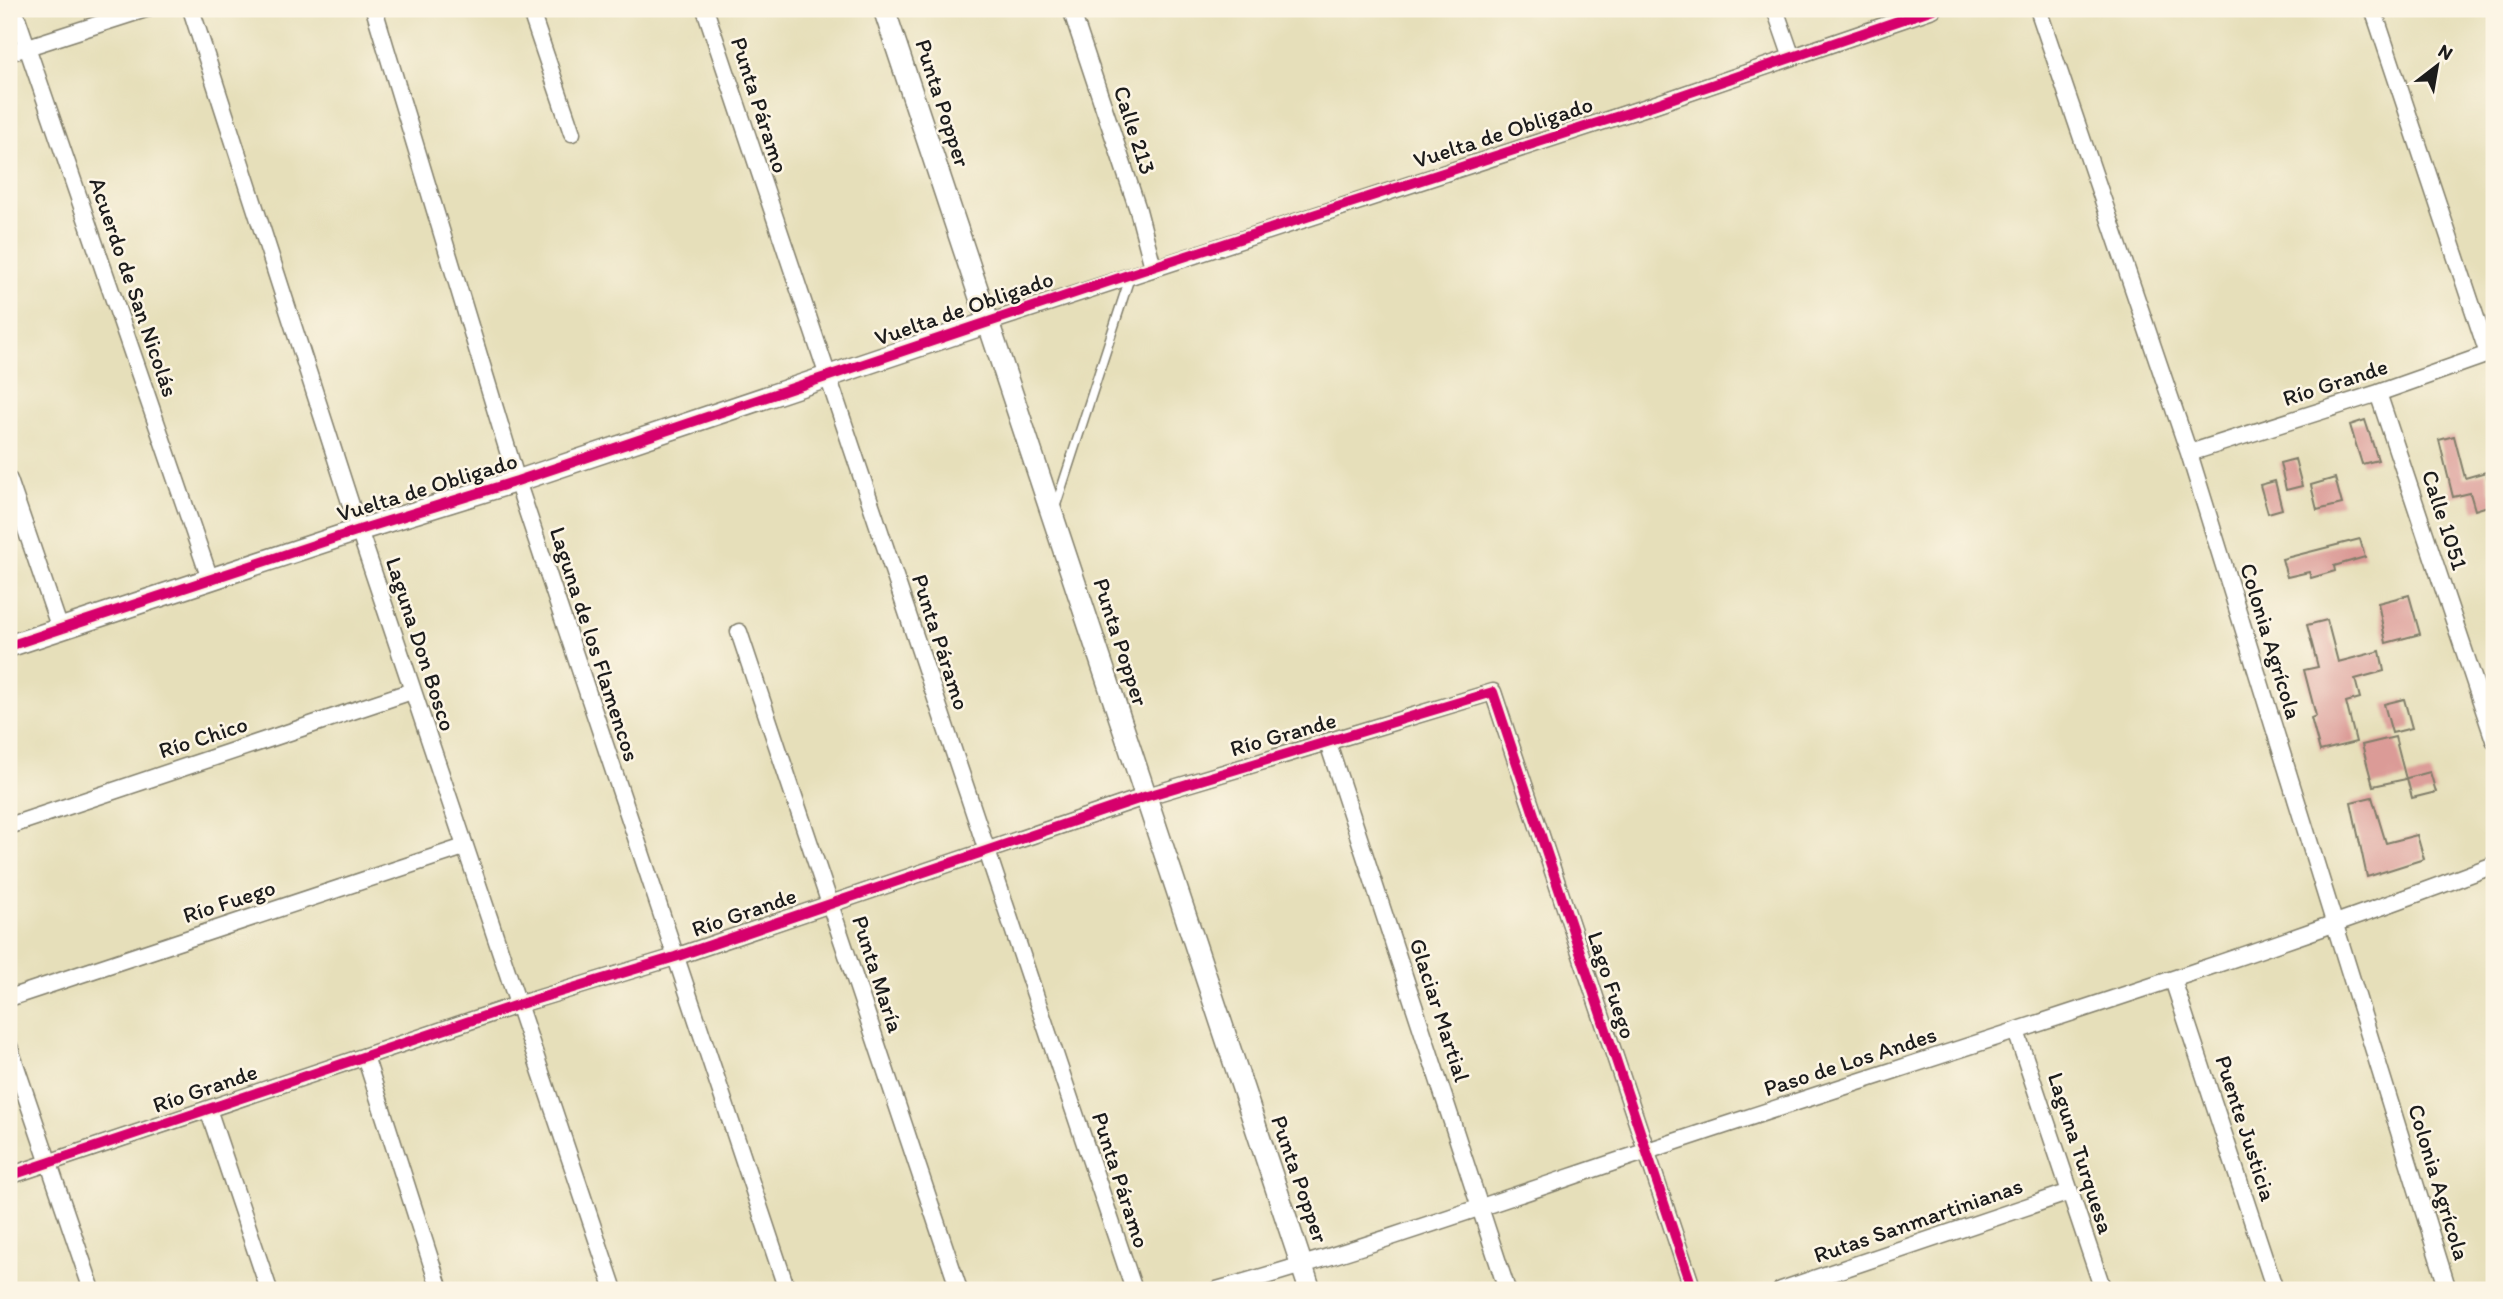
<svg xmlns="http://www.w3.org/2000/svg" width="2503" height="1299" font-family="Itim,sans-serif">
  <rect width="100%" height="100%" fill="#fcf5e5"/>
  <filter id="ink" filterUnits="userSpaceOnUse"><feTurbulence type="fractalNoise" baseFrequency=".0143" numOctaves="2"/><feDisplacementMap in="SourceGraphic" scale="14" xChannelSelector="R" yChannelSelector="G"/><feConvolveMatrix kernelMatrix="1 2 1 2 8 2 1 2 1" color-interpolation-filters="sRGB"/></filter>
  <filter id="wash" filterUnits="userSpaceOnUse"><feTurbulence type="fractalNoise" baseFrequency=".00686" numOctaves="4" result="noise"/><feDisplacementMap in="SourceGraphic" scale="28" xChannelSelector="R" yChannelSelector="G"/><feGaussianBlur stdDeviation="1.57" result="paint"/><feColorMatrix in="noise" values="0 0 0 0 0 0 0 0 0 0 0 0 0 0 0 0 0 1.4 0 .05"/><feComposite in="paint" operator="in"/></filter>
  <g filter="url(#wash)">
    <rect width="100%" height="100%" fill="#e6dfba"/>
    <g id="blocks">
      <path fill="#db9b97" d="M2365,420L2378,460L2362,464L2350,425Z
        M2454,436L2465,478L2486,472L2494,504L2475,510L2470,493L2453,497L2439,440Z
        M2295,459L2302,486L2286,490L2280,463Z
        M2335,478L2342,504L2317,510L2311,485Z
        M2275,481L2282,509L2268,513L2260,485Z
        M2360,539L2365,557L2334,566L2335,571L2311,578L2309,572L2287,577L2282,559Z
        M2409,595L2420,634L2386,643L2378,603Z
        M2327,620L2338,662L2380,651L2384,671L2355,679L2360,698L2346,702L2356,742L2320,751L2311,718L2316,716L2304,670L2318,667L2307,625Z
        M2404,699L2412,728L2392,733L2384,704Z
        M2395,737L2406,779L2373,786L2362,745Z
        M2430,772L2436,792L2412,798L2407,778Z
        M2372,797L2386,843L2417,835L2424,859L2367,877L2351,802Z"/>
    </g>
  </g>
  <g filter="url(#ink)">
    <use href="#blocks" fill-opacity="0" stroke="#817e6b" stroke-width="2"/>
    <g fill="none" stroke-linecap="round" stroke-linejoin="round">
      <g stroke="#817e6b" stroke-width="11">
        <path id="service" d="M1055,508L1130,277"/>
      </g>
      <g stroke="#817e6b" stroke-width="19">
        <path id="minor" d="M14,9L210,579
          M191,9L359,530L614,1290
          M374,9L517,481L787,1290
          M530,9L572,133
          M705,9L1134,1290
          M1071,9L1138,210L1153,267
          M1775,9L1791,55
          M2038,9L2189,453L2448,1290
          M2373,9L2488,354
          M9,53L146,9
          M987,323L1653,105L1933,9
          M2378,393L2494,740
          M2189,453L2378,393L2494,352
          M9,480L60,629
          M739,632L959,1290
          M1328,743L1507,1290
          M9,826L412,691
          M2173,980L2275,1290
          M9,998L464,847
          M2016,1031L2103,1290
          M9,1046L92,1290
          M365,1056L440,1290
          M208,1109L269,1290
          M9,1176L517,1005L675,957L1144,797L1493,692L1693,1290
          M1217,1290C1395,1240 1568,1176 1744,1119C1995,1037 2247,959 2494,865
          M1781,1290L2070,1192"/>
      </g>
      <g stroke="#817e6b" stroke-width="24">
        <path id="tertiary" d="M884,9L1310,1290
          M9,646L359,530L517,481L987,323"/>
      </g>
      <use href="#service" stroke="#fff" stroke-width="8"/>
      <use href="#minor" stroke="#fff" stroke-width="16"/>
      <use href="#tertiary" stroke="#fff" stroke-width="21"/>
      <g stroke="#fcf5e5" stroke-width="15">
        <path id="cycleway" d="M9,646L359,530L517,481L1131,274L1653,105L1933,9
          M9,1176L517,1005L675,957L1144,797L1493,692L1693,1290"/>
      </g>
      <use href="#cycleway" stroke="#d6006c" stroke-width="10"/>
    </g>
  </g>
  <g text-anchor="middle" stroke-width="5" stroke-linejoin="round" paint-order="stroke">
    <g font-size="23" fill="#1c1c1c" stroke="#fcf5e5">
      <text transform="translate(943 103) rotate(72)" y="8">Punta Popper</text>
      <text transform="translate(760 105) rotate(72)" y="8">Punta Páramo</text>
      <text transform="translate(1135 130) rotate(72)" y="8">Calle 213</text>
      <text transform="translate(1503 132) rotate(-18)" y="8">Vuelta de Obligado</text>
      <text transform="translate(134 287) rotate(71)" y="8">Acuerdo de San Nicolás</text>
      <text transform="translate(964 308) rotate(-19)" y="8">Vuelta de Obligado</text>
      <text transform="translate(2335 382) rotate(-18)" y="8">Río Grande</text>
      <text transform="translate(427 487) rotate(-17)" y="8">Vuelta de Obligado</text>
      <text transform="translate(2445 520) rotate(72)" y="8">Calle 1051</text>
      <text transform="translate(2271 641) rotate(73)" y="8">Colonia Agrícola</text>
      <text transform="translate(941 642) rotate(72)" y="8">Punta Páramo</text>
      <text transform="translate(1121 642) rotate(72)" y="8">Punta Popper</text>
      <text transform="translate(421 644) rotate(72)" y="8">Laguna Don Bosco</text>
      <text transform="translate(595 644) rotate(72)" y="8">Laguna de los Flamencos</text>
      <text transform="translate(1283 734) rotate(-16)" y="8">Río Grande</text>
      <text transform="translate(203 737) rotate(-18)" y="8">Río Chico</text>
      <text transform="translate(229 901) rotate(-18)" y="8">Río Fuego</text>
      <text transform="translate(744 912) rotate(-19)" y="8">Río Grande</text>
      <text transform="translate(878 974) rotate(72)" y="8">Punta María</text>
      <text transform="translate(1612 985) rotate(72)" y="8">Lago Fuego</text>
      <text transform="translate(1440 1010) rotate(72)" y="8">Glaciar Martial</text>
      <text transform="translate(1850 1061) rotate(-18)" y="8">Paso de Los Andes</text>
      <text transform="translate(205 1088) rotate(-19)" y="8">Río Grande</text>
      <text transform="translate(2246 1128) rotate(72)" y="8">Puente Justicia</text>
      <text transform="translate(2081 1153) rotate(72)" y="8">Laguna Turquesa</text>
      <text transform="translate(1300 1179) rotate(71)" y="8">Punta Popper</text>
      <text transform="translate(1121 1180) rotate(72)" y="8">Punta Páramo</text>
      <text transform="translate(2439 1182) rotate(73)" y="8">Colonia Agrícola</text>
      <text transform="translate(1918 1220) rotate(-19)" y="8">Rutas Sanmartinianas</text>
    </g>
  </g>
  <rect width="2503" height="1299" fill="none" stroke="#fcf5e5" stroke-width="35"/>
  <g transform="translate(2437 66) rotate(31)" stroke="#fcf5e5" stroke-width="5" paint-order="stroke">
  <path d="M0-5L12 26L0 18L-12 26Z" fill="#1c1c1c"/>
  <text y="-10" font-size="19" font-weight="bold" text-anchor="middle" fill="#1c1c1c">N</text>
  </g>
</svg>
